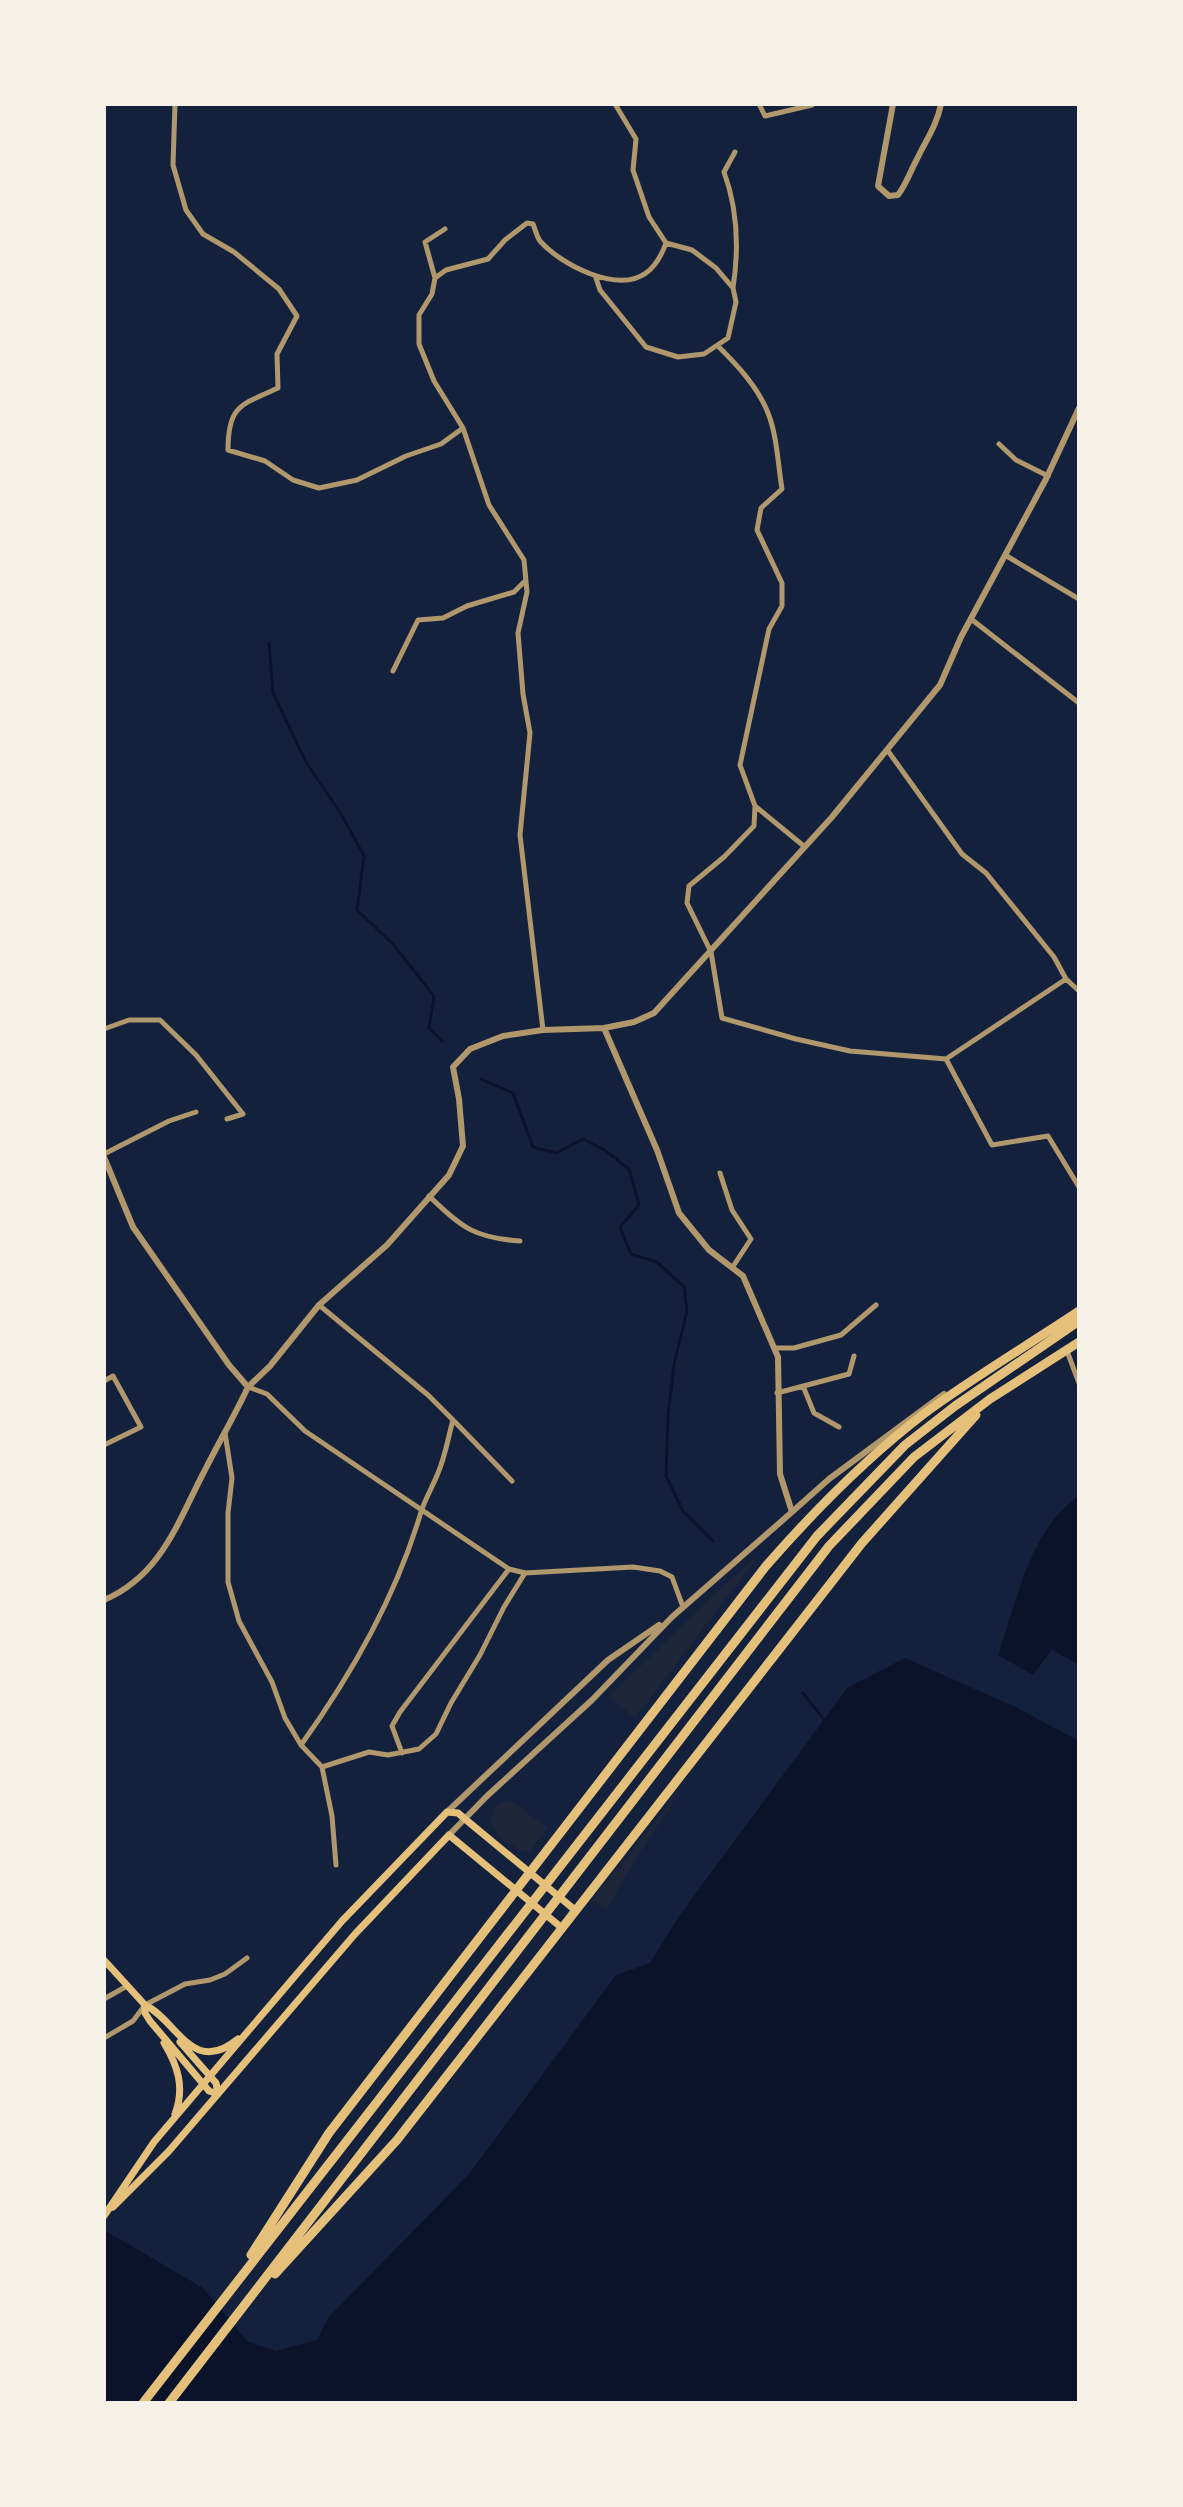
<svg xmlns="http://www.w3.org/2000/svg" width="1183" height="2507" font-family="'Asap Condensed',sans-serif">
  <rect width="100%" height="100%" fill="#14213d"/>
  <path fill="#1d2539" d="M759,1555L635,1718L609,1697L719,1590Z
    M686,1783L633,1863L607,1909L592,1900Z
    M510,1800L548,1828L529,1852C515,1850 491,1835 491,1818C491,1816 495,1807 496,1805Z"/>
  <path fill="#0b132b" d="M1079,1496V1665L1052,1650L1033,1675L998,1655C1017,1601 1029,1530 1079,1496Z
    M905,1658L1013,1706L1079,1741V2403H109L104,2399V2227L106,2231L203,2288L247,2341L276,2351L317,2340L328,2318L469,2174L616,1975L650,1963L679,1916L848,1687Z"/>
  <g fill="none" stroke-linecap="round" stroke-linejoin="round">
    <path stroke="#0b132b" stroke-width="3" d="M269,643L273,693L306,762L341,814L364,856L357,910L393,944L434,996L429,1028L442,1041
      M481,1079L513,1093L533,1147L556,1153L583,1139L606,1151L629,1169L639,1205L620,1227L631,1254L657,1262L684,1287L687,1311L674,1364L668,1416L666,1476L683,1511L713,1541
      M803,1693L824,1720"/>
    <path stroke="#b1986c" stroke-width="5" d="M175,104L173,165L186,210L203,234L234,252L279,289L297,316L277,354L278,388C241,405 228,405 228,450L265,461L293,480L319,488L357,480L406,456L441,444L463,428
      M759,104L765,116L812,105
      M435,278L425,242L445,229
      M596,278L600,290L646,347L678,357L704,354L728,338L736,302L733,288L716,268L692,250L666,243L649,217L633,170L636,139L615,104
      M733,288C739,249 738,210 724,172L735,152
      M718,346C737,365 758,387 768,413C777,435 778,465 782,489L761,508L757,530L782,583V606L769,629L740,765L755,806L805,847
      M999,444L1016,460L1048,476
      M1005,555L1079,599
      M971,619L1079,703
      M393,671L418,620L443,618L467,606L514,592L525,581
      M888,751L962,854L986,873L1054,957L1066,979L1079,991
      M755,806L754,826L724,857L689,886L687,903L711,952L722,1018L796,1039L850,1051L946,1059L1066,979
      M104,1029L129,1020H160L196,1055L243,1114L227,1119
      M543,1030L520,835L530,733L523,694L518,633L527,592L524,560L489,505L463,428L434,381L419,344V315L432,294L435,278L446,270L488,259L505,240L527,223L533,224C535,229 537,237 540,241C560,264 617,294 646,273C656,266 662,254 666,243
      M946,1059L992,1145L1048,1136L1079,1187
      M104,1154L169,1121L196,1112
      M720,1173L732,1210L751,1239L732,1268
      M429,1196C462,1228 475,1238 520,1241
      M774,1348H794L841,1335L876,1305
      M1067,1351L1079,1383
      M104,1381L113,1376L141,1427L104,1445
      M803,1386L814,1413L839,1427
      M248,1387L267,1394L305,1431L509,1569L525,1573L633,1567L660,1571L672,1577L683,1607
      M777,1393L849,1374L854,1356
      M454,1421L512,1481
      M225,1433L232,1478L228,1513V1582L239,1621L272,1682L285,1718L301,1745L322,1767L332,1816L336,1865
      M301,1745C352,1674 396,1597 421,1512C425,1499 433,1486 438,1473C445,1457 448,1438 453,1420L428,1395L319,1305
      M402,1753L392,1726L400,1712L509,1569
      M322,1767L369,1752L388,1755L419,1749L436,1734L451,1703L480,1655L504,1607L525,1573
      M104,1999L127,1986
      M104,2038L133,2021L145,2005L185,1984L210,1980L225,1974L247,1958"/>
    <path stroke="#b1986c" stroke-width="6" d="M893,104L878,186L889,196L898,195C907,183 910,172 917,159C926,140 937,125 941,104
      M104,1157L133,1227L229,1365L248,1387C235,1415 219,1442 205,1470C178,1521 162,1575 104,1600
      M248,1387L270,1366L319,1305L387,1245L449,1175L463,1146L459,1099L453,1067L470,1049L503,1036L543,1030L604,1028L634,1022L654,1013L832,817L940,685L961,637L1046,479L1079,408
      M792,1512L829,1479L944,1394
      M447,1812L608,1660L659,1625
      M449,1835L487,1796L592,1700L672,1617L792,1512L780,1474L778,1357L743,1276L709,1250L679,1213L657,1150L604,1028"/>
    <path stroke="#e5c07b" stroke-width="7" d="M104,1960L145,2005C177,2020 192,2077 238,2039
      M145,2005V2013L150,2021L204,2085L209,2091L218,2094
      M180,2042L216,2083L218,2094
      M164,2043C178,2066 185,2088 175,2114
      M113,2207L169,2151L355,1934L449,1835L562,1928
      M104,2216L154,2142L249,2030L342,1921L447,1812L458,1813L465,1819L575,1910"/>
    <path stroke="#e5c07b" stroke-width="9" d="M251,2255L329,2133L766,1566C814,1511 866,1458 925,1413C974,1377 1028,1345 1079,1311
      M275,2274L397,2140L862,1543L976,1415
      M143,2403L817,1536L905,1445L955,1406L1079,1321
      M169,2403L829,1546L914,1457L990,1399L1079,1342"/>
  </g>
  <rect width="1183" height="2507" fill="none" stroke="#f6f1e7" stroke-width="212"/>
</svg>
